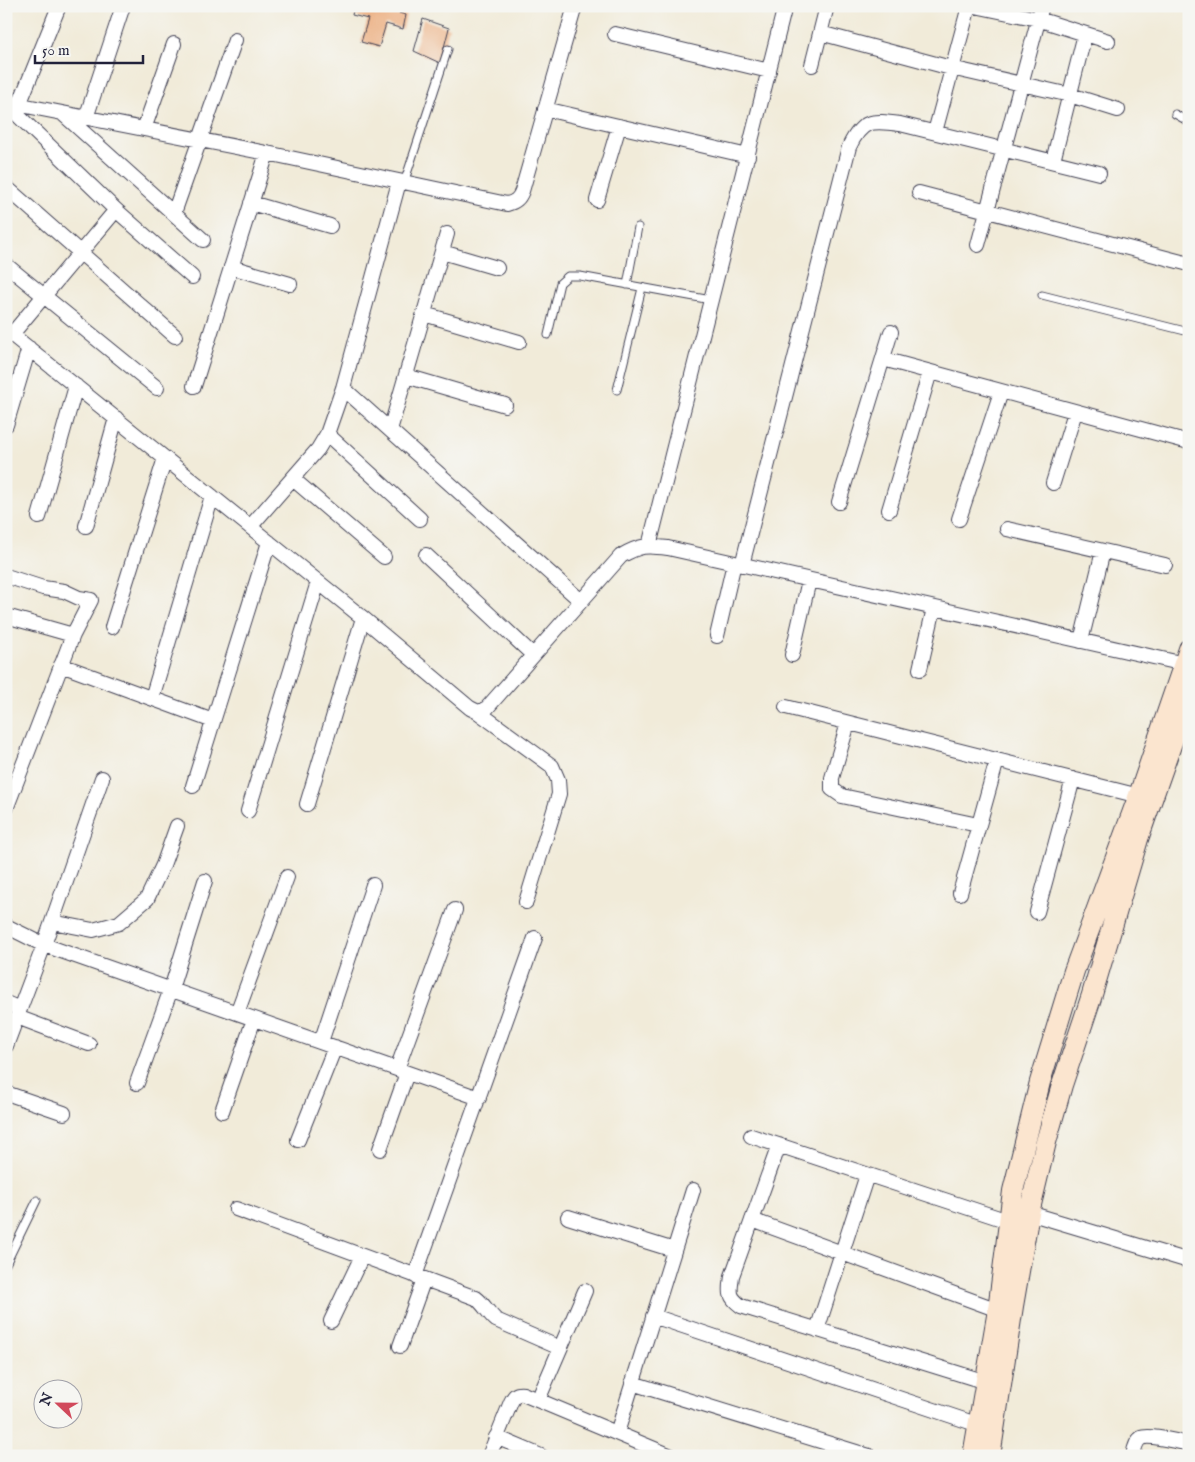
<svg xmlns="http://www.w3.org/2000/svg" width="1195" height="1462" font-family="'IM FELL English',serif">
  <rect width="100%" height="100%" fill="#f6f6f2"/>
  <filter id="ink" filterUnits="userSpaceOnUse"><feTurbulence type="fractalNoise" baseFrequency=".02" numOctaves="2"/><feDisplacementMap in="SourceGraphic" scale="10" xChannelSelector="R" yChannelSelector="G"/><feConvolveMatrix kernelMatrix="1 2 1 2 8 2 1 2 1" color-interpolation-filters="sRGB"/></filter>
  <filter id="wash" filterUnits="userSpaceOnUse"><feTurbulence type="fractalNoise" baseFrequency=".0096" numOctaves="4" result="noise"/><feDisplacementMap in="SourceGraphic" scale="20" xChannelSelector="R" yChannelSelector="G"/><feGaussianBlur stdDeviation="1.12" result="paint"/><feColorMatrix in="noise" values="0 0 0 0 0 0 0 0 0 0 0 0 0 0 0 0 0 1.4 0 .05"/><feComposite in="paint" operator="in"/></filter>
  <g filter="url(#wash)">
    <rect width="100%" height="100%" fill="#f1ebd9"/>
    <g id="blocks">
      <path fill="#edb58b" d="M354,6H377L381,9L382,6H386L400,11L399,13L406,15L403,29L386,24L379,47L361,42L368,19L352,15Z
        M423,19L449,28L440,63L414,51Z"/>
    </g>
  </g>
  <g filter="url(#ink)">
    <use href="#blocks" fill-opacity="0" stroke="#414053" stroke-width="1"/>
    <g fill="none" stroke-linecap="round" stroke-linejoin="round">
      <g stroke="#414053" stroke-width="9">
        <path id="lane" d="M1175,114L1189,122
          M404,183L448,49
          M627,285L638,227
          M1042,295L1189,332
          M548,335L560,283L568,276H580L711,300
          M617,390L642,288
          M6,1264L37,1200"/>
      </g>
      <g stroke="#414053" stroke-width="16">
        <path id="street" d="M975,6L1038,19L1108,41
          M820,33L951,68L1070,95L1118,110
          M615,34L769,71
          M812,65L827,6
          M6,102L267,153L507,204C515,202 519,199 522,191L575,6
          M6,104L116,210L192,277
          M19,105L59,6
          M545,109L748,156
          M62,113L203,240
          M86,118L123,6
          M144,129L174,44
          M935,132L969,6
          M1053,161L1085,34
          M6,187L175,336
          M919,193L1189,264
          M597,200L619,126
          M251,203L330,226
          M174,213L235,40
          M978,245L1042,6
          M442,252L497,268
          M6,265L157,388
          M231,267L290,284
          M424,314L519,342
          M6,330L363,618L470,708L478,712L486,709L621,556C640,545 646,545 668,548L1189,665
          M12,334L116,210
          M883,359L1189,442
          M406,376L505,405
          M194,386L267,153
          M343,388L581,601
          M6,425L29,348
          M390,430L447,234
          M327,434L420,519
          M293,479L384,557
          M1053,483L1075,412
          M839,502L891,332
          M889,510L930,372
          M39,517L76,386
          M959,519L1001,392
          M86,526L116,418
          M250,527L318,449L327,434L343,388L399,182
          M1007,529L1165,565
          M649,546L785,6
          M426,555L533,655
          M742,565L849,147C862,119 872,120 900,124L1099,173
          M6,576L43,588L64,591L79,598L91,600L73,635L6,809
          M6,616L73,635
          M112,627L165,458
          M717,636L734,563
          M1081,641L1103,551
          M792,655L809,580
          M61,665L213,721
          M920,669L934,608
          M152,698L212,496
          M786,707L1147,798
          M478,712L552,766L558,780L559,794L526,902
          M848,723L832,778V789L842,796L978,825
          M193,786L269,542
          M307,804L363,618
          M248,811L318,582
          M960,893L997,760
          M1037,912L1073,779
          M52,922L93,930L119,923L147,899L163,865L177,826
          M6,926L44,945L479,1098
          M6,1003L20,1009
          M237,1013L287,877
          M17,1017L89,1044
          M321,1042L373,885
          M6,1046L44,945L102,778
          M397,1069L455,910
          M137,1083L171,989L205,881
          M6,1093L64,1113
          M222,1111L254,1019
          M751,1136L1017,1224
          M298,1140L335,1047
          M779,1145L732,1276C730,1292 728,1296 741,1306L986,1382
          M380,1149L407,1073
          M236,1209L476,1298C484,1304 488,1313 496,1320L560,1348
          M1029,1213L1189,1261
          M568,1217L674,1250
          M752,1220L998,1310
          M415,1276L535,938
          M653,1316L979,1425
          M331,1321L362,1256
          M817,1330L867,1175
          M400,1346L424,1279
          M632,1383L869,1456
          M538,1400L585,1291
          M617,1433L693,1190
          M496,1437L541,1456
          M489,1456L511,1402C514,1396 516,1393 523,1394L671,1456
          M1133,1456C1134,1450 1136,1441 1141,1438C1149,1434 1179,1442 1189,1444"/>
      </g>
      <g stroke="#414053" stroke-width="22">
        <path id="secondary" d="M973,1456L998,1310L1013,1191L1040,1082L1074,971L1139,795L1189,649
          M990,1456L1013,1306L1029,1213L1046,1142L1062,1085L1091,998L1138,839L1189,694"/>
      </g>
      <use href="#lane" stroke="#fff" stroke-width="7"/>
      <use href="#street" stroke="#fff" stroke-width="14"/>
      <use href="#secondary" stroke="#fbe5cf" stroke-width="20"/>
    </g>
  </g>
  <rect width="1195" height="1462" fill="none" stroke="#f6f6f2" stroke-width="25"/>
  <g transform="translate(58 1404) rotate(292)"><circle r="24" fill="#f6f6f2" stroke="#a1a1a9"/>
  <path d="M0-4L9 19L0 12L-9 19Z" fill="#d1495b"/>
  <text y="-8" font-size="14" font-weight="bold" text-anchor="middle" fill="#22223b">N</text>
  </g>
  <path d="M35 55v8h108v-8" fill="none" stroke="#22223b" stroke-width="2.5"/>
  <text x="42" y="55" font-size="15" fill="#22223b" stroke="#f6f6f2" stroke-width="4" paint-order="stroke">50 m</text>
</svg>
